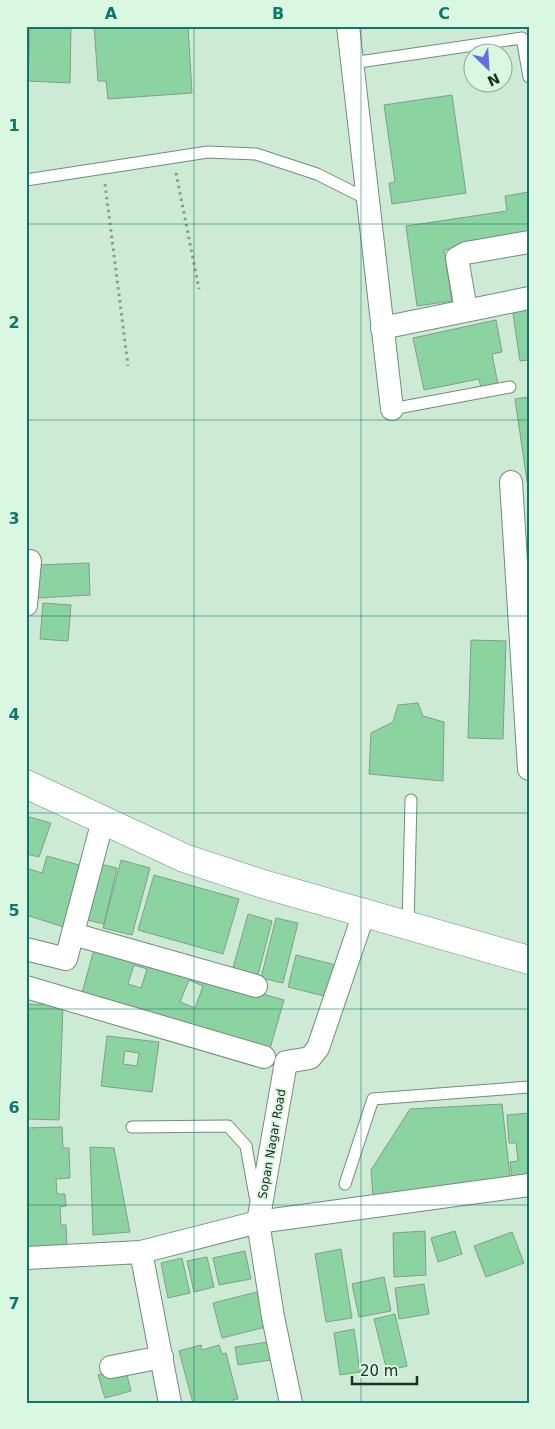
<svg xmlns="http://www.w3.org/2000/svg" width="555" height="1429" font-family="'DejaVu Sans',sans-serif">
  <rect width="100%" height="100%" fill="#cdebd4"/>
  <path fill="#8bd3a0" stroke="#829e89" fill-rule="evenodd" d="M30,26H71L70,83L28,81Z
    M94,26H188L192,93L108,99L106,81H98Z
    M452,95L466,193L392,204L389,183L395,182L384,105Z
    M529,192V238L444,250L452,301L417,306L406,226L507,211L505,196Z
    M529,305V360L520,361L512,307Z
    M496,320L502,352L492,354L498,384L481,388L479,379L424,390L413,338Z
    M529,397V495L515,399Z
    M89,563L90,595L38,598L37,565Z
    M43,603L71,605L68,641L40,639Z
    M471,640L506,641L503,739L468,738Z
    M418,703L423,716L444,722L443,781L369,774L371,733L393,722L398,705Z
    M26,816L51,823L39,857L26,854Z
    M47,856L86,867L67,928L26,915V868L42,873Z
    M121,860L150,868L132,935L103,928Z
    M92,862L117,868L104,924L79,918Z
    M154,875L239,899L223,954L138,930Z
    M248,914L272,921L258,975L233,968Z
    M276,918L298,923L283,983L261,978Z
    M95,946L284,1000L269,1052L80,1000ZM134,965L147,969L141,988L128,984ZM189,980L203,986L195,1008L180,1002Z
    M296,955L336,965L328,997L288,987Z
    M26,1004L63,1005L59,1120L26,1119Z
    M107,1036L159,1042L152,1092L101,1086ZM125,1051L139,1053L137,1066L123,1064Z
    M502,1104L511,1186L373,1197L371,1170L410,1109Z
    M529,1113V1178L512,1179L510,1162L518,1161L516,1143H509L507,1115Z
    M62,1127L63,1148H69L70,1178L56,1179L57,1194H65L66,1206L60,1207L61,1225H66L67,1247L26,1249V1128Z
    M90,1147L114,1148L130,1232L93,1235Z
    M425,1231L426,1275L394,1277L393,1233Z
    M455,1231L462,1254L438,1262L431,1238Z
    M512,1232L524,1263L486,1277L474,1246Z
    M341,1249L352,1318L326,1322L315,1254Z
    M245,1251L251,1279L219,1285L213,1258Z
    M207,1257L214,1287L194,1292L187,1261Z
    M182,1258L190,1293L168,1298L161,1263Z
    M384,1277L391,1311L359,1317L352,1284Z
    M424,1284L429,1314L399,1319L395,1288Z
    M257,1292L266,1327L222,1338L213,1303Z
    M395,1314L407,1366L387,1371L374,1319Z
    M354,1329L360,1372L340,1375L334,1333Z
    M268,1342L271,1360L238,1365L235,1347Z
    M201,1345L202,1350L219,1345L222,1354L226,1353L238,1399L233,1400V1403H193L179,1351Z
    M125,1367L131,1391L105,1398L98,1375Z"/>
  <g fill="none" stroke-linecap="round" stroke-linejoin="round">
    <g stroke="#718d78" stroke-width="13">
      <path id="lane" d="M352,63L522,38L529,77
        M26,180L208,152L256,154L317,174L367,199
        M392,409L510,387
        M408,926L411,800
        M132,1127L228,1126L246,1146L255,1196
        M345,1184L373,1099L529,1087"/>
    </g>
    <g stroke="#718d78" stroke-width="24">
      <path id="street" d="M348,26L392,409
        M466,310L457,258L466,253L529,242
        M382,328L529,298
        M511,482L529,769
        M26,605L30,561
        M73,934L256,986
        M26,949L66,959L103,820
        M26,987L264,1057
        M141,1252L170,1403
        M26,1258L141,1252L258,1222L529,1185
        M111,1367L162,1357
        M291,1403L273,1317L258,1222L286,1062L310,1058L318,1048L364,913"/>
    </g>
    <g stroke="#718d78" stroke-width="29">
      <path id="secondary" d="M26,784L184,858L263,884L529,960"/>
    </g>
    <path stroke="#889e8d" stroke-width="3" stroke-dasharray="2.5 4" stroke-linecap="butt" d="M176,173L199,289
      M105,184L128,366"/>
    <use href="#lane" stroke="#fff" stroke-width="11"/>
    <use href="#street" stroke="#fff" stroke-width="22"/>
    <use href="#secondary" stroke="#fff" stroke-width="28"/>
  </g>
  <path fill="none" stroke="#0f766e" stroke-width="1" stroke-opacity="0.55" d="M194,26V1403M361,26V1403M26,224H529M26,420H529M26,616H529M26,813H529M26,1009H529M26,1205H529"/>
  <g text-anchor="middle" stroke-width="4" stroke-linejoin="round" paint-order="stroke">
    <g font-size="12" fill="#222d25" stroke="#daf8e1">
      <text transform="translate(272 1144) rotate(-80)" y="4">Sopan Nagar Road</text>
    </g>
  </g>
  <rect width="555" height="1429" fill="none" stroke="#daf8e1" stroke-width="55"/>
  <g transform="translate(488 68) rotate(155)"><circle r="24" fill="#daf8e1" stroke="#90a796"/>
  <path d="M0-4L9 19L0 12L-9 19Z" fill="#5f70e7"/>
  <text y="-8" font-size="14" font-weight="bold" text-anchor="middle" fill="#222d25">N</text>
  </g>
  <path d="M352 1376v8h65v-8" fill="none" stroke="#222d25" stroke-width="2.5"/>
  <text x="360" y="1376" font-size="15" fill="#222d25" stroke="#daf8e1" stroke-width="4" paint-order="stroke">20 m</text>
  <rect x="28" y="28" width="500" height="1374" fill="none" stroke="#0f766e" stroke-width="2"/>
  <g font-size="16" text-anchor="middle" font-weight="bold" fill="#0f766e">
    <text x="111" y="19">A</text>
    <text x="278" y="19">B</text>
    <text x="444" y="19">C</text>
    <text x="14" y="131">1</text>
    <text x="14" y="328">2</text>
    <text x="14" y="524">3</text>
    <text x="14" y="720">4</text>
    <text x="14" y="916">5</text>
    <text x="14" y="1113">6</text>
    <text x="14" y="1309">7</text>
  </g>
</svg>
